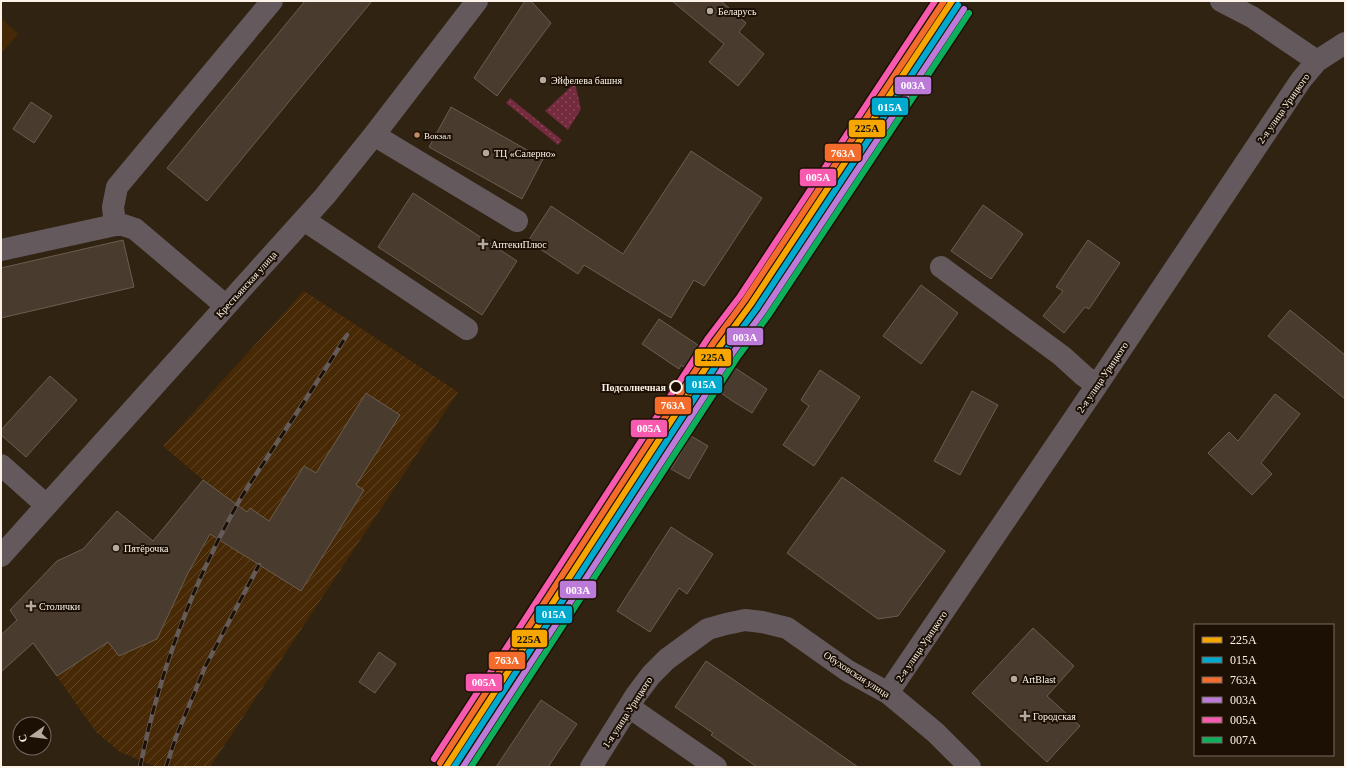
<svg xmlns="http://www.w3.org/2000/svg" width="1346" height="768" font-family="Georgia,serif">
  <defs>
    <pattern id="industrial-furrows" width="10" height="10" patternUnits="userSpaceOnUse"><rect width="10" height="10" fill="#472906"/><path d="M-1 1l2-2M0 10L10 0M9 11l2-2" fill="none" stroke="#62482a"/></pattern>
    <pattern id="grass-dots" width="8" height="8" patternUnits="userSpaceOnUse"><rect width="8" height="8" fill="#742b3e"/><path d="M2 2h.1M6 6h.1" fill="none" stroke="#894a5a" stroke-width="1.8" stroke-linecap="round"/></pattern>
  </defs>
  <rect width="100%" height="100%" fill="#312312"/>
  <path fill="#472906" d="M1,18L18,34L1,54Z"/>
  <path fill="url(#industrial-furrows)" d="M304,291L458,392L210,767H156L120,752L96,732L22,627L157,639L188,573L230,499L203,480L163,446Z"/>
  <path fill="url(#grass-dots)" d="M575,83L581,109L568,130L545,111Z
    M510,98L562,140L558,145L506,103Z"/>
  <path fill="#493c2f" stroke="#6b5e50" d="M305,1H372L207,201L167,168Z
    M525,1H531L551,23L497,96L474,78Z
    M672,1H721L746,23L739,32L764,54L738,86L709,62L724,44Z
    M31,102L52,116L34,143L13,129Z
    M451,107L543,159L522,199L429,147Z
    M691,151L762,198L704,286L694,280L671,318L584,265L578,274L528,241L551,206L623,254Z
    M413,193L517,261L482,315L378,247Z
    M983,205L1023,234L991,279L951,251Z
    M123,240L134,287L1,318V268Z
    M1088,240L1120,263L1089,309L1085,307L1064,333L1043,316L1063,291L1056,287Z
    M921,285L958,313L921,364L883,336Z
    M1290,310L1345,355V399L1268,336Z
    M659,319L725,363L726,362L767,389L752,413L734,402L681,365L679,369L642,344Z
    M820,370L860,397L814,466L783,445L809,406L801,400Z
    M50,376L77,400L26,457L1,435V430Z
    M972,391L998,405L960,475L934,461Z
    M366,393L400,415L356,485L364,490L301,591L210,534L188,573L157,639L119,656L108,642L57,676L33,643L1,672V635L17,620L10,610L57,561L83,549L117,511L153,541L203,480L247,512L250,508L269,521L304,466L316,473Z
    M1275,394L1300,414L1261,463L1272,474L1252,495L1208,453L1229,432L1238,441Z
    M691,436L708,446L689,479L671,469Z
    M842,477L945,551L898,616L878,619L787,553Z
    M671,527L713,554L687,594L679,588L650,632L617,611Z
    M1033,628L1074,666L1047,696L1080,726L1047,762L972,693Z
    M379,652L396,664L375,693L359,682Z
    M706,661L734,680L858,767H757L711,735L713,733L675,707Z
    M541,700L577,724L552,761L548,767H496Z"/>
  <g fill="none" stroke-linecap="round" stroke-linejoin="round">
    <path stroke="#645a5e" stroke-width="22" d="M1221,1L1252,17L1317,61
      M374,135L517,221
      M304,220L467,329
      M115,225L113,207L117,187L272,1
      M1,250L115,225H123L135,229L226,306
      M941,267L1062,356L1084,376L1097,385
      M1,465L46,505
      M1,556L325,196L374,135L477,1
      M888,693L1097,385L1301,80L1317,61L1345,43
      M629,707L716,767
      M591,767L636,695L651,675L667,659L708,629L726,624L745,620L762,622L787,628L848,671L888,693L936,733L970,767"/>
    <g stroke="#655b59" stroke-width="4.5">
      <path id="rail" d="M140,767C159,673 191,587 238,503C249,484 262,466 274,447C299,410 323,373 347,335
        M166,767L176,737L205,667L259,565"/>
    </g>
    <use href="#rail" stroke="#1c1005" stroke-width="3" stroke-dasharray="9" stroke-linecap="butt"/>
    <g stroke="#1c1005" stroke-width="9">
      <path id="rail-1" d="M446,767L720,346L751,304L952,1"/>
    </g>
    <g stroke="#1c1005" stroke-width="9">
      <path id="rail-2" d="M454,767L726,350L757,308L958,5"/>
    </g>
    <g stroke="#1c1005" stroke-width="9">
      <path id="rail-3" d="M440,763L714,342L745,300L944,1"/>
    </g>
    <g stroke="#1c1005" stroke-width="9">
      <path id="rail-4" d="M463,767L732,354L763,312L964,9"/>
    </g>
    <g stroke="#1c1005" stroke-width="9">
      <path id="rail-5" d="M434,759L708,338L740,296L935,1"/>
    </g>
    <g stroke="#1c1005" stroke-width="9">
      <path id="rail-6" d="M471,767L737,358L768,316L969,13"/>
    </g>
    <use href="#rail-1" stroke="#f7a600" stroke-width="6"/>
    <use href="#rail-2" stroke="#00a9ce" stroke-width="6"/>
    <use href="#rail-3" stroke="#f36c2b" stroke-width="6"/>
    <use href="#rail-4" stroke="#bd7bd9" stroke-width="6"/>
    <use href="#rail-5" stroke="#f75aaf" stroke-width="6"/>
    <use href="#rail-6" stroke="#0daf5c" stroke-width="6"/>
  </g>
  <g fill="#b5aa9d" stroke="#1c1005" stroke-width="1.5">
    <circle cx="710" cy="11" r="4"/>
    <circle cx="543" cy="80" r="4"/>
    <circle cx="486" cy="153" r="4"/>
    <path d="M481 238h4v4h4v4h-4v4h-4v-4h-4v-4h4z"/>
    <circle cx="116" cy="548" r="4"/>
    <path d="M29 600h4v4h4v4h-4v4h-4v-4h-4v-4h4z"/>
    <circle cx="1014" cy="679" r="4"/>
    <path d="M1023 710h4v4h4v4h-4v4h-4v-4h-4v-4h4z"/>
  </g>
  <circle fill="#c18c65" stroke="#1c1005" stroke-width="1.5" cx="417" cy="135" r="3.5"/>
  <circle fill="#1c1005" stroke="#fcf2e8" stroke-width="2" cx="676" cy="387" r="6"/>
  <g text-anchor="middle" stroke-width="4" stroke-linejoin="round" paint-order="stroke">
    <g font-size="9" fill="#fcf2e8" stroke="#1c1005" text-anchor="start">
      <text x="424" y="139">Вокзал</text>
    </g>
    <g font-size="10" fill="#fcf2e8" stroke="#1c1005" text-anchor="start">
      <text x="718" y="15">Беларусь</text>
      <text x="551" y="84">Эйфелева башня</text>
      <text x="494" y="157">ТЦ «Салерно»</text>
      <text x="491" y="248">АптекиПлюс</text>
      <text x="124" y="552">Пятёрочка</text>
      <text x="39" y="610">Столички</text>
      <text x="1022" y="683">ArtBlast</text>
      <text x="1033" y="720">Городская</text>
    </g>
    <g font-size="10" fill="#fcf2e8" stroke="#1c1005">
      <text transform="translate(1283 108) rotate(-55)" y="4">2-я улица Урицкого</text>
      <text transform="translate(246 284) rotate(-48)" y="4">Крестьянская улица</text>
      <text transform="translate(1102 377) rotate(-56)" y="4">2-я улица Урицкого</text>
      <text transform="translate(921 646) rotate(-56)" y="4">2-я улица Урицкого</text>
      <text transform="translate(857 674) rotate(33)" y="4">Обуховская улица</text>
      <text transform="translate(627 712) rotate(-57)" y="4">1-я улица Урицкого</text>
    </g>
    <g font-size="10" font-weight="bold" fill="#fcf2e8" stroke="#1c1005" text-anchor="end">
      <text x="666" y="391">Подсолнечная</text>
    </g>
  </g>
  <g stroke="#1c1005" stroke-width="1.5">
    <rect x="894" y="76" width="38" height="19" rx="4" fill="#bd7bd9"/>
    <rect x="871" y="97" width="38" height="19" rx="4" fill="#00a9ce"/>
    <rect x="848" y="119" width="38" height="19" rx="4" fill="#f7a600"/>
    <rect x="824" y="143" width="38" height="19" rx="4" fill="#f36c2b"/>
    <rect x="799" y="168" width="38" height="19" rx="4" fill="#f75aaf"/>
    <rect x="726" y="327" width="38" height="19" rx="4" fill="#bd7bd9"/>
    <rect x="694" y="348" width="38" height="19" rx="4" fill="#f7a600"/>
    <rect x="685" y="375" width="38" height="19" rx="4" fill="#00a9ce"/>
    <rect x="654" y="396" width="38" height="19" rx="4" fill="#f36c2b"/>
    <rect x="630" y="419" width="38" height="19" rx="4" fill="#f75aaf"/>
    <rect x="559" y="580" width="38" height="19" rx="4" fill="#bd7bd9"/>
    <rect x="535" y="605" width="38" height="19" rx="4" fill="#00a9ce"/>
    <rect x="511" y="629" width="37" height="19" rx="4" fill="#f7a600"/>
    <rect x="488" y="651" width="38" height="19" rx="4" fill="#f36c2b"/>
    <rect x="465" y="673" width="38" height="19" rx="4" fill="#f75aaf"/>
  </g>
  <g font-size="11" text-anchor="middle" font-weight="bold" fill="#fff">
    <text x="913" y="89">003А</text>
    <text x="890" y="111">015А</text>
    <text x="843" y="157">763А</text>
    <text x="818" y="181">005А</text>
    <text x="745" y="341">003А</text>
    <text x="704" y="388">015А</text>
    <text x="673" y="409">763А</text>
    <text x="649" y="432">005А</text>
    <text x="578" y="594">003А</text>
    <text x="554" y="618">015А</text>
    <text x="507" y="664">763А</text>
    <text x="484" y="686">005А</text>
  </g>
  <g font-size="11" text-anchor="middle" font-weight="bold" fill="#111">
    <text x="867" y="132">225А</text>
    <text x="713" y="361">225А</text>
    <text x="529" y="643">225А</text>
  </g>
  <rect width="1346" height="768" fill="none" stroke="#fcf2e8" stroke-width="4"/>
  <rect x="1194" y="624" width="140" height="132" fill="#1c1005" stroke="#766a60"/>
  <rect x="1202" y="637" width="20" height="6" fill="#f7a600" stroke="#766a60"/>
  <text x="1230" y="644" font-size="12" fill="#fcf2e8">225А</text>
  <rect x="1202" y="657" width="20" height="6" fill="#00a9ce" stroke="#766a60"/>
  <text x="1230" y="664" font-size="12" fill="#fcf2e8">015А</text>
  <rect x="1202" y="677" width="20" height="6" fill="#f36c2b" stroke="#766a60"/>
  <text x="1230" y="684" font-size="12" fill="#fcf2e8">763А</text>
  <rect x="1202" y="697" width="20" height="6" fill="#bd7bd9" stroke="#766a60"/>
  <text x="1230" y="704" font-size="12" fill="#fcf2e8">003А</text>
  <rect x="1202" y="717" width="20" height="6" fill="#f75aaf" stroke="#766a60"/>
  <text x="1230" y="724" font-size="12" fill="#fcf2e8">005А</text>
  <rect x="1202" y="737" width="20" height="6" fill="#0daf5c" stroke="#766a60"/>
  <text x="1230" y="744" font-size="12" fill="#fcf2e8">007А</text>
  <g transform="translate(32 736) rotate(256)"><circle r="19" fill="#1c1005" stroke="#766a60"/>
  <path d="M0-3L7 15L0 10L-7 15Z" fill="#b5aa9d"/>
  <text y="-6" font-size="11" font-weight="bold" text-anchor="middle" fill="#fcf2e8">С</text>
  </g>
</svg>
